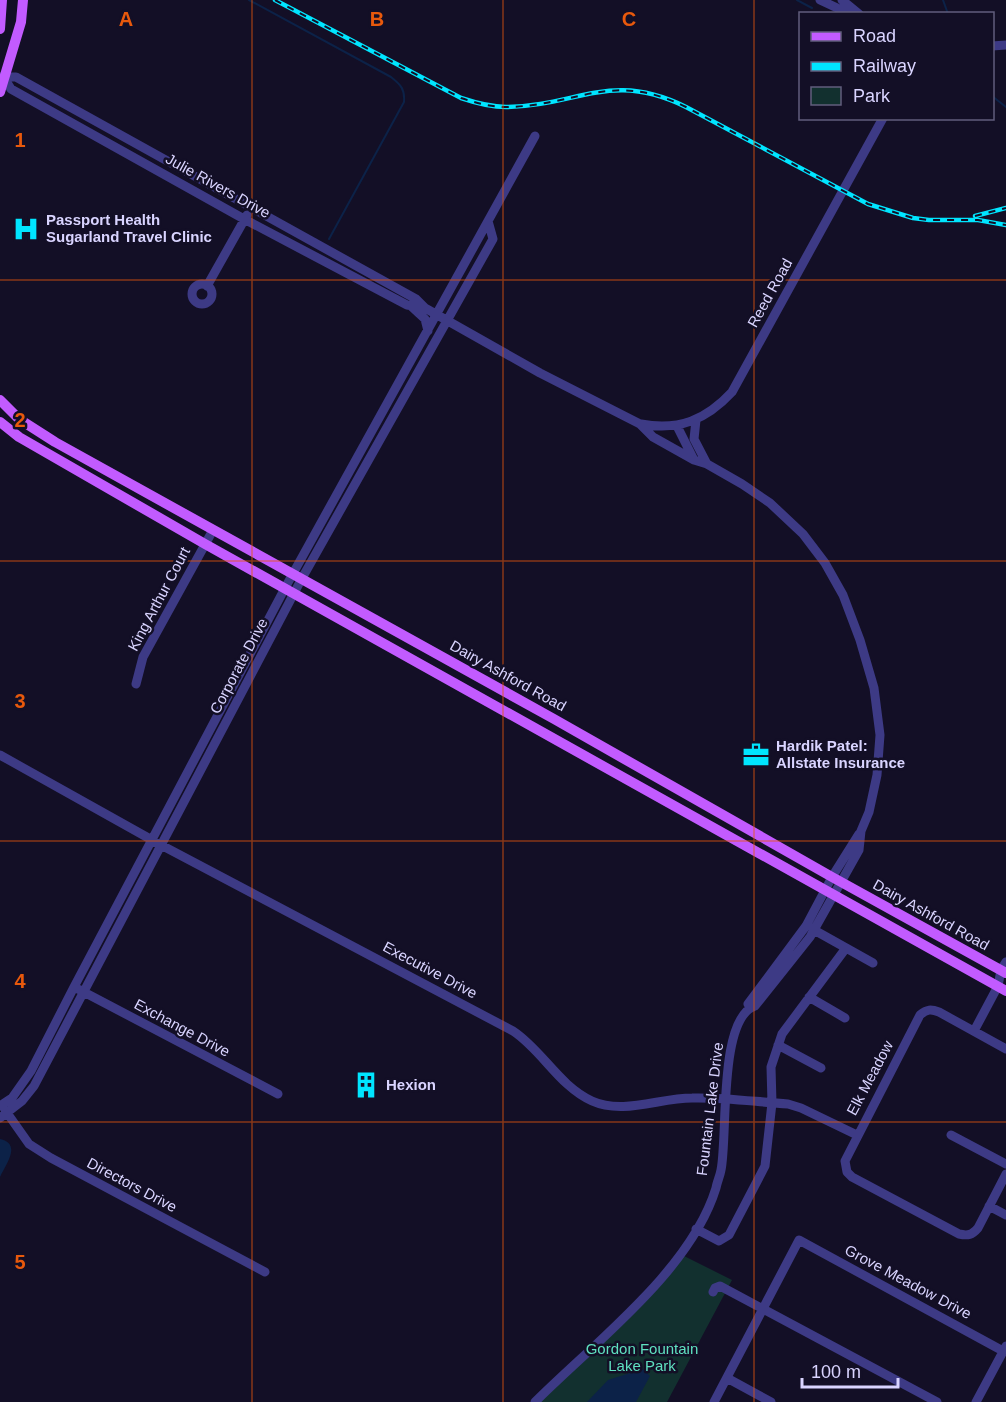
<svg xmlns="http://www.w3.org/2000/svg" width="1006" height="1402" font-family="Arial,sans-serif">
  <rect width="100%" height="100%" fill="#130f26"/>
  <path fill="#12302f" d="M680,1254L732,1280L667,1402H535L581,1358Z"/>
  <path fill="#0c2248" d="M0,1139C22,1144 6,1164 0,1177Z
    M643,1369L650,1376L636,1402H587L608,1380Z"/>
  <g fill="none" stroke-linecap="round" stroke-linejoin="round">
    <path stroke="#0c2248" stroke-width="2" d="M249,0L391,77C401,85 405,89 404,102L329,239
      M797,0L812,8
      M943,0L948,14
      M822,13L823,14
      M992,96L1006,107"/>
    <path stroke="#3d3a85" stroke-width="9" d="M820,0L850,14
      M842,0L859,14
      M992,46L1006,45
      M0,77H16L416,299L425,308L540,373L640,424L653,437L694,460L707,464L742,484L770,503L803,534L825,563L843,595L860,640L874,688L880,735L877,775L869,812L861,831L859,850L810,937L755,1006C718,1018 728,1137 721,1170C720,1176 717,1182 716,1188C691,1270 595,1342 535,1402
      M4,78L11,89L244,219L407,305L425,308
      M192 294a10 10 0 1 1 20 0a10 10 0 1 1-20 0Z
      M207,286L247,215
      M412,307L425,319L428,331
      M696,420L694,439L707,464
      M641,424C679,431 706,420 732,392L883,118
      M677,426L694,460
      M136,684L143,657L213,530
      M0,755L161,845L513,1031C542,1050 559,1086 592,1101C623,1115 659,1098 692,1098C724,1097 756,1102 788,1104L801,1108L857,1135
      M814,930L873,963
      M78,989L278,1094
      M809,997L845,1018
      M750,1007L748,1004L806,926L832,877L859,834
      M974,1031L998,986L1001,970L1006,962
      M778,1045L821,1068
      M1006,1049L939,1012C931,1009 927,1009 920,1015L845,1161L847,1172L852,1177L959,1234C968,1236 972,1235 978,1228L1006,1174
      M0,1106L12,1098L31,1071L74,987L285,588L535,136
      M5,1110L29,1144L51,1158L265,1272
      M0,1118L22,1101L34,1086L301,580L493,239L488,221
      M951,1135L1006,1164
      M989,1206L1006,1215
      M696,1229L719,1241L729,1235L765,1166L772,1103L771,1067L782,1034L846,948
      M713,1292L715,1288L720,1286L937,1402
      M727,1378L771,1402
      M714,1402L799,1240L1003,1351
      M976,1402L1006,1346"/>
    <path stroke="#c25bff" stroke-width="10" d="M0,29L2,0
      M0,92L21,22L23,0
      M0,400L19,419L55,442L554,719L832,877L1006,973
      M0,422L19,437L205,544L1006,991"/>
    <g stroke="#00e5ff" stroke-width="4.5">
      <path id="rail" d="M275,0L461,98C476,103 491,107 506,107C578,106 611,70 686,107L868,204L913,218L929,220H978L1006,225
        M975,216L1006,208"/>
    </g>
    <use href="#rail" stroke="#130f26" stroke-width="2" stroke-dasharray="7" stroke-linecap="butt"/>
  </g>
  <path fill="none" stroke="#e8590c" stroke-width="1.5" stroke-opacity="0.55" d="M252,0V1402M503,0V1402M754,0V1402M0,280H1006M0,561H1006M0,841H1006M0,1122H1006"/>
  <defs>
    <g id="hospital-bare" transform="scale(2.07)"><path d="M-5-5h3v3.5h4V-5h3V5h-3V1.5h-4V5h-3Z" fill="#00e5ff" stroke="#130f26" stroke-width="2.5" paint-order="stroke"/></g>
    <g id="office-bare" transform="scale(2.07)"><path d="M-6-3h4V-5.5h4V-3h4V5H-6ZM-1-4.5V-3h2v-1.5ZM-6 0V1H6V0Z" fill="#00e5ff" stroke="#130f26" stroke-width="2.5" paint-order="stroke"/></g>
    <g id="building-bare" transform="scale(2.07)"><path d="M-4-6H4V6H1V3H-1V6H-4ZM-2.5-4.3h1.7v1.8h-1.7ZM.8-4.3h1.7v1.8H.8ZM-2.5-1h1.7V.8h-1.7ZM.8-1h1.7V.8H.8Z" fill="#00e5ff" stroke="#130f26" stroke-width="2.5" paint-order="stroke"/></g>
  </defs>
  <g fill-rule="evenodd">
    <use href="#hospital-bare" x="26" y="229"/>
    <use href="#office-bare" x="756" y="755"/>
    <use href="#building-bare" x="366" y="1085"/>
  </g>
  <g text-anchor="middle" stroke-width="5" stroke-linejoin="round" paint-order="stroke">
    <g font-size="15" fill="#d9d4ff" stroke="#130f26">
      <text transform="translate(218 186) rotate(29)" y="5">Julie Rivers Drive</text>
      <text transform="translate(770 293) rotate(-61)" y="5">Reed Road</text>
      <text transform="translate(159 599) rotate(-62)" y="5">King Arthur Court</text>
      <text transform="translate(239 666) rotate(-62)" y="5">Corporate Drive</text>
      <text transform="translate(508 676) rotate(29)" y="5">Dairy Ashford Road</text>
      <text transform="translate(931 915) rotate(29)" y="5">Dairy Ashford Road</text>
      <text transform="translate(430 970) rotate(28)" y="5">Executive Drive</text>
      <text transform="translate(182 1028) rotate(28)" y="5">Exchange Drive</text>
      <text transform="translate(870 1078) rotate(-62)" y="5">Elk Meadow</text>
      <text transform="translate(710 1109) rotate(-83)" y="5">Fountain Lake Drive</text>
      <text transform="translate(132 1185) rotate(28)" y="5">Directors Drive</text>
      <text transform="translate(908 1282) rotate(28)" y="5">Grove Meadow Drive</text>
    </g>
    <g font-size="15" font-weight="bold" fill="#d9d4ff" stroke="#130f26" text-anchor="start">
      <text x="46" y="225">Passport Health<tspan x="46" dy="17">Sugarland Travel Clinic</tspan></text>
      <text x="776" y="751">Hardik Patel:<tspan x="776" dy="17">Allstate Insurance</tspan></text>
      <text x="386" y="1090">Hexion</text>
    </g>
    <g font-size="15" fill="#5fe0c0" stroke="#130f26">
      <text x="642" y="1354">Gordon Fountain<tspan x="642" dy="17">Lake Park</tspan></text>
    </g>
  </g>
  <g font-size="20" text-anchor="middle" font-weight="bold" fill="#e8590c" stroke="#130f26" stroke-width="5" stroke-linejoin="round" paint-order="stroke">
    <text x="126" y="26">A</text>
    <text x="377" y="26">B</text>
    <text x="629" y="26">C</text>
    <text x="20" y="147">1</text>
    <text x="20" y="427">2</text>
    <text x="20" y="708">3</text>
    <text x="20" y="988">4</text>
    <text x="20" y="1269">5</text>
  </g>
  <rect x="799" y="12" width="195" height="108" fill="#130f26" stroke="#625e7d" stroke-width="1.5"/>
  <rect x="811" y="32" width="30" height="9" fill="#c25bff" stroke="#625e7d" stroke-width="1.5"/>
  <text x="853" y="42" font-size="18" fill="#d9d4ff">Road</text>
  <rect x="811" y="62" width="30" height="9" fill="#00e5ff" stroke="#625e7d" stroke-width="1.5"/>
  <text x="853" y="72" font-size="18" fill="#d9d4ff">Railway</text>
  <rect x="811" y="87" width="30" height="18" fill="#12302f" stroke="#625e7d" stroke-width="1.5"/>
  <text x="853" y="102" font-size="18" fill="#d9d4ff">Park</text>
  <path d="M802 1378v9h96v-9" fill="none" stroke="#d9d4ff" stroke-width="3"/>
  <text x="811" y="1378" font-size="18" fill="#d9d4ff" stroke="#130f26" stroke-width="4.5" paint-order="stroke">100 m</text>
</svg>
